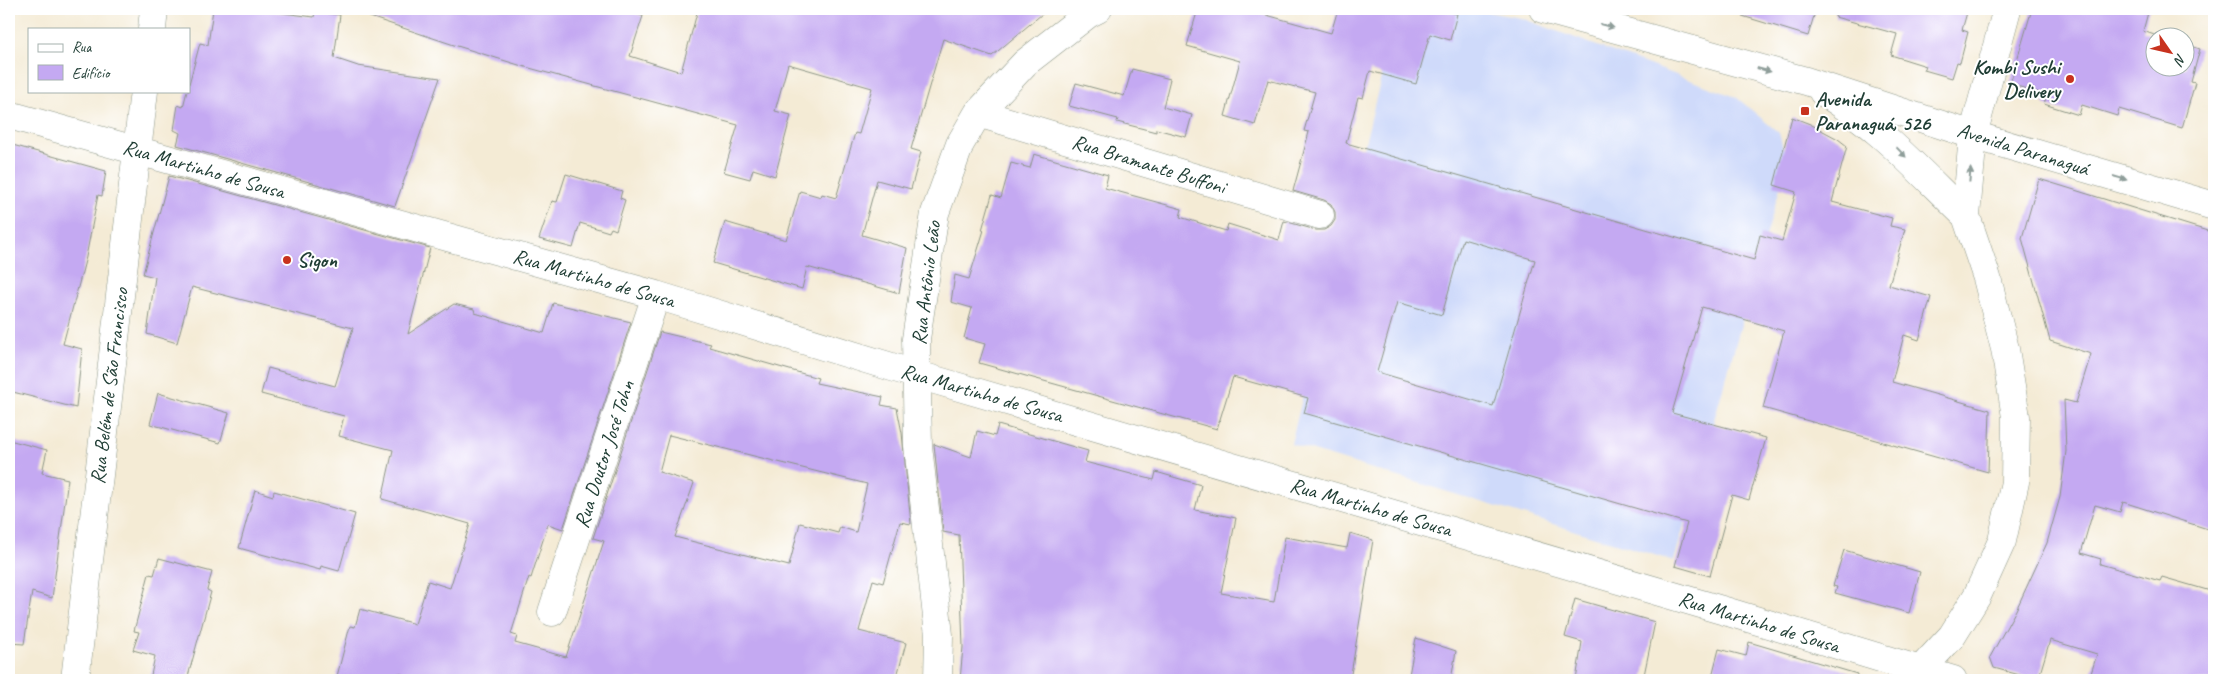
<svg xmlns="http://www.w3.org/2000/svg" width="2223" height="689" font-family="Caveat,sans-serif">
  <rect width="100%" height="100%" fill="#fff"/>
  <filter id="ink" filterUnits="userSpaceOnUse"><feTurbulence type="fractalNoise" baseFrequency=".02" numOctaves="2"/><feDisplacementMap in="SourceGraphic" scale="10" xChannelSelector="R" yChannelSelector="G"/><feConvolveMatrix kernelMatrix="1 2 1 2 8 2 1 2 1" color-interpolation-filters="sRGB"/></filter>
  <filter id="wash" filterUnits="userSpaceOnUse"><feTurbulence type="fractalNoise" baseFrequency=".0096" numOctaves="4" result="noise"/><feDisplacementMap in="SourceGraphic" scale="20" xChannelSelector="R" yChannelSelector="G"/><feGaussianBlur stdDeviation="1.12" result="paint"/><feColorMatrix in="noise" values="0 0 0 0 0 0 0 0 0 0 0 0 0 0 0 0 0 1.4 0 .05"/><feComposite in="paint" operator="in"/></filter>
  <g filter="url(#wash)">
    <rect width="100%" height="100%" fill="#f4ebd5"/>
    <path fill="#cfdafa" d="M1417,9H1471L1521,18L1736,97L1779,133L1787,163L1674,561L1291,444L1395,21Z"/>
    <g id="blocks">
      <path fill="#c4a9f2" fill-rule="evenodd" d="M213,9H252L314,17L315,12L340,15L334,58L358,66L440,78L395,206L177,145L180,133L174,130L178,105L183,107L187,91H189V84L200,43L208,45Z
        M359,9H620L643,16L630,56L681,72L698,9H1048L992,56L943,39L911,149L921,152L911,189L877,180L862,235L907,248L899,293L807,267L802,289L713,263L725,222L786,240L800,191L821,197L822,194L836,198L855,133L859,134L872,88L788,64L775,111L791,115L775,176L753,169L750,179L724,172L738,125L522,66L454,45L358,13Z
        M1198,9H1245L1331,33L1338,9H1438L1457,14L1450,40L1430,34L1416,84L1370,71L1363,98L1358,97L1346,143L1754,260L1760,235L1782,241L1796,192L1774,185L1792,117L1810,124L1838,139L1847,146L1832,202L1892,218L1890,226L1905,229L1889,285L1931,297L1919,340L1904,335L1892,382L1990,410L1988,472L1763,408L1784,331L1702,307L1672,413L1766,438L1749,500L1732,495L1710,576L1675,566L1687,523L1304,413L1308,398L1233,377L1217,429L979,363L985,344L964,338L972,308L951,302L955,275L969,279L984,230H982L992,195L1001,198L1011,163L1030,168L1034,154L1108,175L1105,188L1182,209L1180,217L1226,231L1228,224L1279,240L1284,221L1316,230H1324L1331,226L1335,220V212L1331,204L1324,200L1293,191L1309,132L1304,131L1315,92L1268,80L1255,125L1225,116L1240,61L1187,46ZM1463,239L1535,260L1493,406L1377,372L1397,302L1442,315Z
        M1740,9H1816L1808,36L1739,15Z
        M1836,9H1968L1962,30L1968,32L1960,63L1957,62L1952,78L1924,70L1926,66L1891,55L1897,34L1835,17Z
        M2032,9H2149L2143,31L2163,38H2156V68H2186V44L2200,49L2191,82L2195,83L2182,128L2119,109L2117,116L2082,105L2079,115L2044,104L2047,95L2010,84Z
        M1132,69L1170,79L1163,107L1192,115L1186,137L1156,129V132L1117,122L1118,119L1069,106L1076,83L1124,96Z
        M9,144L106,171L102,196L98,195L86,257L63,344L82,349L76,408L9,391Z
        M566,174L622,191L620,198L625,200L616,230L611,228L609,232L580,223L573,248L539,239L552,201L557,202Z
        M169,176L430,248L408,334L454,304L474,309L475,313L544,333L553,303L631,322L563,529L548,524L531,578L529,577L511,634L517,636L515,643L566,657L604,541L593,538L660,332L711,344L709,347L818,378L816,383L883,397L881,405L897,408L902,433L911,524L900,522L883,583L873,580L859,631L906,643L896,680H422L398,673L396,680H336L350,626L355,627L360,609L415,624L428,581L450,588L470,524L382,499L393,450L339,436L344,416L261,394L268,368L335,386L353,328L192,287L177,343L147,334L155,277L143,274ZM669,435L867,484L856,532L840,527L838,533L800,523L789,566L675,537L694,483L659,472Z
        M2039,179L2214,233V531L2123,502L2120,512L2095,505L2081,553L2101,559L2100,564L2160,581L2162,577L2214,592V680H2089L2097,654L2050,640L2038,680L1994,668L1990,657L2016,610L2047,543L2060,497L2066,451L2064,400L2076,403L2091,354L2050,341L2022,238Z
        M158,393L229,413L220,443L150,424Z
        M998,425L1088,451L1085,462L1154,480L1156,472L1201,485L1195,510L1236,518L1221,593L1274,602L1285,537L1347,548L1350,533L1373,540L1350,680H960L963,647L959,535L943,532L934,444L971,457L977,431L995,436Z
        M9,440L47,450L42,473L68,479L52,598L32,592L24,644L9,643Z
        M255,490L273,496L274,491L355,514L339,571L321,566L320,570L239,548Z
        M1844,550L1920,572L1909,613L1835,593L1837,587L1833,586Z
        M159,558L212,572L207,590L211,592L187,680H150L155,656L133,650L139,632L134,631L149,574L154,575Z
        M1575,599L1655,622L1643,680H1576L1582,642L1565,637Z
        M1416,638L1456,651L1451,680H1408Z
        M1749,642L1857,674L1856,680H1711L1719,649L1746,656Z"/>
    </g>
  </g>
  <g filter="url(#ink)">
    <use href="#blocks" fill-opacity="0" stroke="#8a9484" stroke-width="1"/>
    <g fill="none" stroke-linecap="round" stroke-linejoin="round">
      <g stroke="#8a9484" stroke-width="29">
        <path id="minor" d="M152,29L154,9
          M1823,92C1878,125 1920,172 1966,216
          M978,113L1320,215
          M9,115L656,295L918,375L1725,611L1953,680
          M552,612L656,295
          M75,680L144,91
          M938,680L939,635L918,446L916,339L935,213L960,144L978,113L1025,63L1088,14L1098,9
          M1911,680L1952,636L1977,596L2002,541L2015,482L2016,417L2005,349L1987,278L1966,216L1973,135L2007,9"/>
      </g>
      <g stroke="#8a9484" stroke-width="29">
        <path id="major" d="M1543,9L1806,81L1973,135L2214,206"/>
      </g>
      <use href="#minor" stroke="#fff" stroke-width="28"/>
      <use href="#major" stroke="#fff" stroke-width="28"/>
    </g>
    <defs><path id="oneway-solid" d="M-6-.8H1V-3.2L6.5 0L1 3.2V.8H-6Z" transform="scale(1.25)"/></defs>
    <g fill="#8f9e9a">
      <use href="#oneway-solid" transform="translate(1607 26) rotate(15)"/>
      <use href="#oneway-solid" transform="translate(1764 70) rotate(15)"/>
      <use href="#oneway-solid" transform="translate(1901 152) rotate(46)"/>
      <use href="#oneway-solid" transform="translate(1970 175) rotate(-85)"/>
      <use href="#oneway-solid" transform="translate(2120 178) rotate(16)"/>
    </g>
  </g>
  <g fill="#c8321e" stroke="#fff" stroke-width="2">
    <circle cx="2070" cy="79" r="5"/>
    <rect x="1800" y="106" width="10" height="10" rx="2.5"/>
    <circle cx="287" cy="260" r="5"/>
  </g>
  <g text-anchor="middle" stroke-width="4" stroke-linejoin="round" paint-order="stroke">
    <g font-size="21" font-weight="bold" fill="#1f3d34" stroke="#fff" text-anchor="start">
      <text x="2060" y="74" text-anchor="end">Kombi Sushi<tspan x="2060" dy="24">Delivery</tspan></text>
      <text x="1815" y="106">Avenida<tspan x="1815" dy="24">Paranaguá, 526</tspan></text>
      <text x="297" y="267">Sigon</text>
    </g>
    <g font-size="21" fill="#1f3d34" stroke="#fff">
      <text transform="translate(2023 149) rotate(17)" y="7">Avenida Paranaguá</text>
      <text transform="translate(1149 164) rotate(17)" y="7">Rua Bramante Buffoni</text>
      <text transform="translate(204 169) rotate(16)" y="7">Rua Martinho de Sousa</text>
      <text transform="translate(594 278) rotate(16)" y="7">Rua Martinho de Sousa</text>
      <text transform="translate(926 283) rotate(-83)" y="7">Rua Antônio Leão</text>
      <text transform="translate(109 386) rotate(-83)" y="7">Rua Belém de São Francisco</text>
      <text transform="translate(982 393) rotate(16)" y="7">Rua Martinho de Sousa</text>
      <text transform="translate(604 454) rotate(-72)" y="7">Rua Doutor José Tohn</text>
      <text transform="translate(1371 507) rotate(16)" y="7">Rua Martinho de Sousa</text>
      <text transform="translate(1759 622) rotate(17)" y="7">Rua Martinho de Sousa</text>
    </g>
  </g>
  <rect width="2223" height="689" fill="none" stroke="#fff" stroke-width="30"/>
  <rect x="28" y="28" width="162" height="65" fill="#ffffff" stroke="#a5b1ae"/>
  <rect x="38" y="44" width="25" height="8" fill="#ffffff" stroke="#a5b1ae"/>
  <text x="72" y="52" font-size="15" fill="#1f3d34">Rua</text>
  <rect x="38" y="65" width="25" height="15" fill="#c4a9f2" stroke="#a5b1ae"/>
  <text x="72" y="78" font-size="15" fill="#1f3d34">Edifício</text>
  <g transform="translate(2170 52) rotate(124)"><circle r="24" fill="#ffffff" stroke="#a5b1ae"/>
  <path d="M0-4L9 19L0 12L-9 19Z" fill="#c8321e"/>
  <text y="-8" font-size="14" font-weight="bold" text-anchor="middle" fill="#1f3d34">N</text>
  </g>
</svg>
